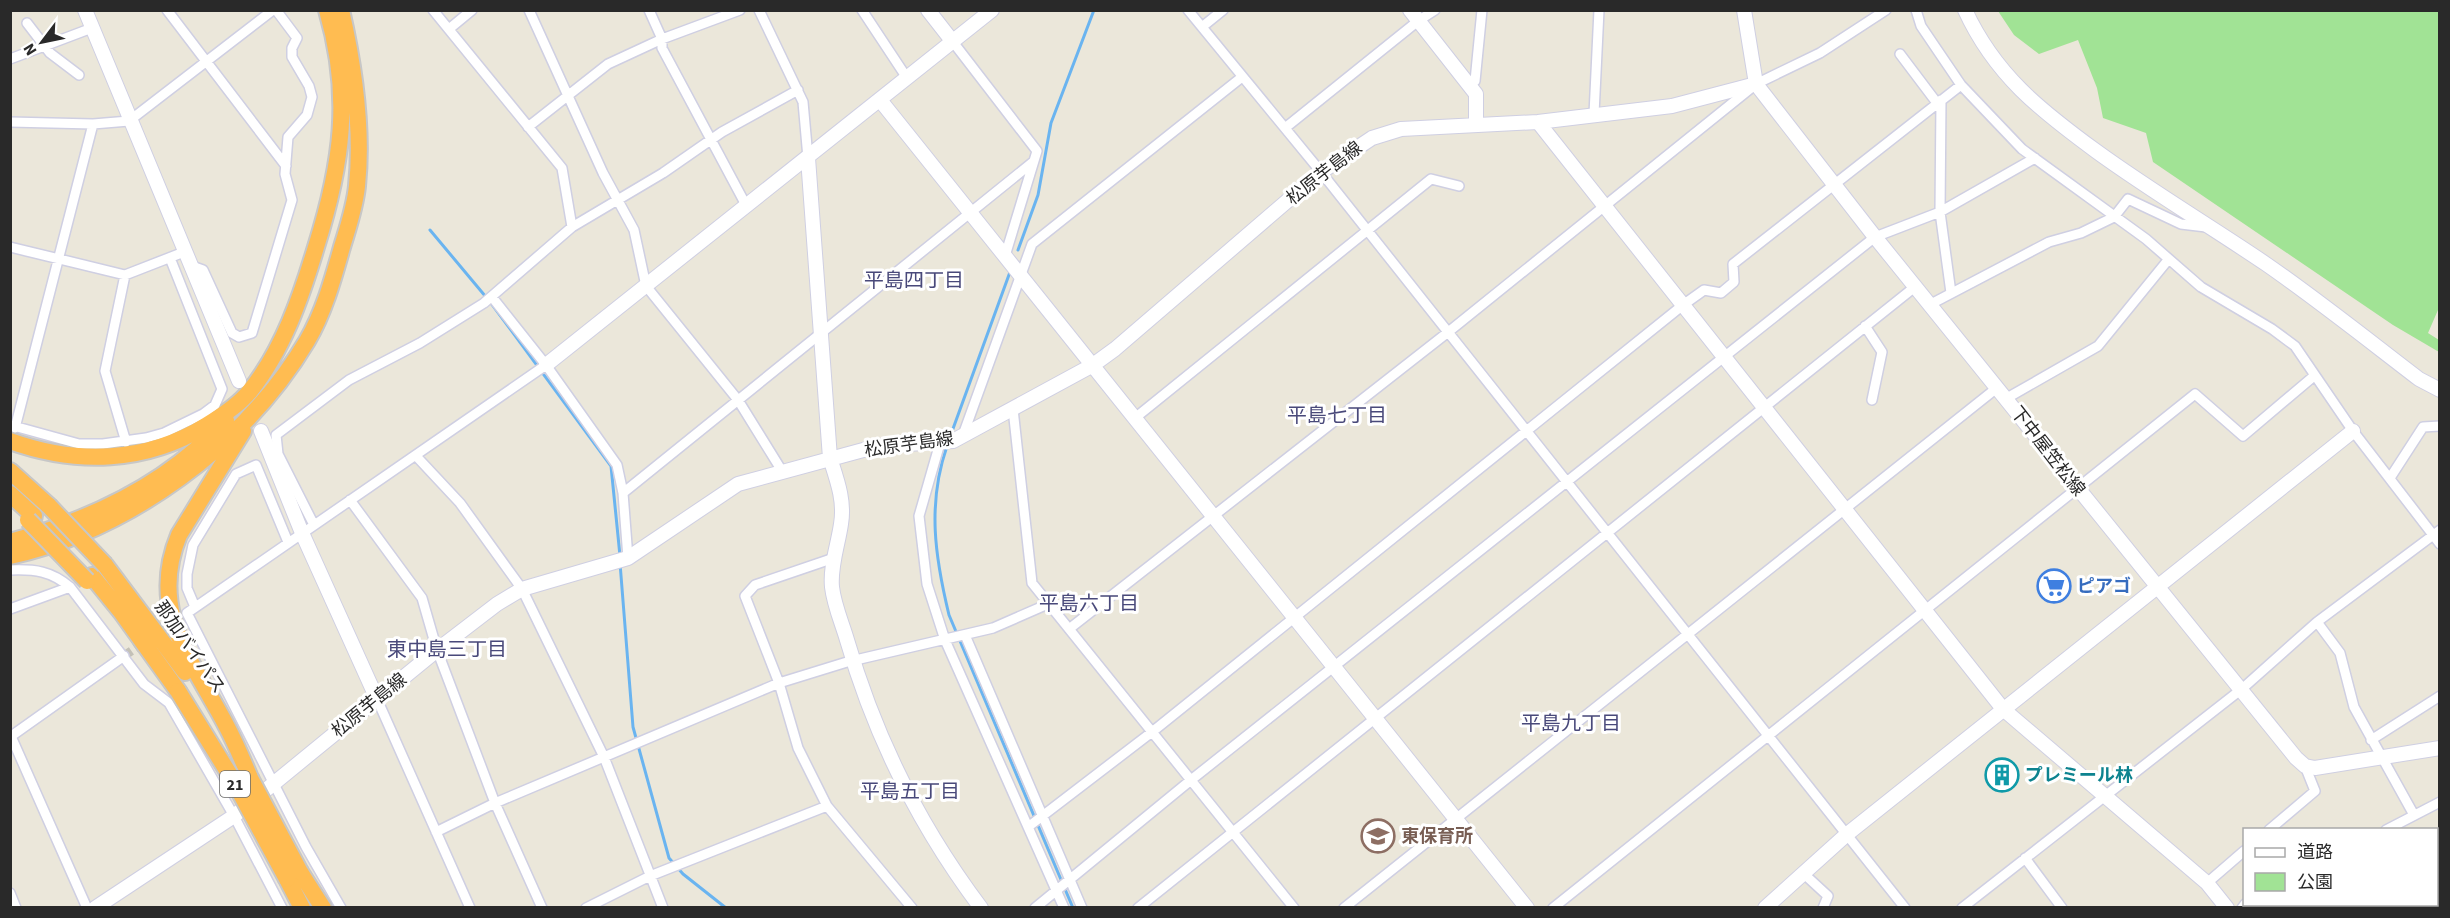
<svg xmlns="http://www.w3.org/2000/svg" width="2450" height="918" font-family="'Source Sans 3','Noto Sans JP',sans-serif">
  <rect width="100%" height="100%" fill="#ebe7da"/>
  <path fill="#a1e395" d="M1998,11H2439L2440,300L2438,310L2428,333L2439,340V352L2393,325L2153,162L2146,133L2103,118L2097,88L2078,40L2039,54L2014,35Z"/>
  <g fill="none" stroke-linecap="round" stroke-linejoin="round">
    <path stroke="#6ab4f0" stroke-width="3" d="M430,230L491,303L611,466L620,556
      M1018,250L1038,195L1051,123L1094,10
      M950,437L1010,272
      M947,446C927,504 935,557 949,615L1073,908
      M620,563L633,727L669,858L683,874L726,908"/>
    <path stroke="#c4c1b7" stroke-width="9" stroke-dasharray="9 4.5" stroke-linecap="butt" d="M124,656L176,620"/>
    <g stroke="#cfcfe2" stroke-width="12">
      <path id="street" d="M167,10L286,166
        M529,10L603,173L634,230L646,286L738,400L782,471
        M649,10L662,39V48L747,207
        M759,10L803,102L808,158
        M862,10L907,78
        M1188,10L1321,172L1905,908
        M1916,10L1921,26L1961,85L2022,149L2146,239L2201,287L2272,329L2295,346L2353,431L2440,544
        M27,23L50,53L79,75
        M1202,27L1223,10
        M449,29L472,10
        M953,42L1037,151L1005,256
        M1900,54L1937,103
        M10,59L92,28
        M1470,85L1475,81L1482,10
        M1941,100L1940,212L1951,293
        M1594,114L1599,10
        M10,122L93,124L15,428
        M93,124L129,121L273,10
        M528,127L608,64L662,39L740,10
        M1285,128L1418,21L1435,10
        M572,227L663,173L722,132L798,90
        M10,247L125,275L184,252
        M189,265L203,270L232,333L239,337L252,333L292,200L285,174L288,137L307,115L312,97L309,86L292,57V48L297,38L276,10
        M125,275L105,371L126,442
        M492,297L546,365L617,465L623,493L628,558
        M1931,304L2049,242L2081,233L2114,217L2128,199L2181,224L2206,227
        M1865,326L1882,352L1872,400
        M2007,398L2098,346L2168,260
        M1013,409L1032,583L1294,908
        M1135,418L1431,179L1459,186
        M10,425L79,444H103L146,438L164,433L203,414L215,405L222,389L170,258
        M963,435L1032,244L1242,77
        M940,443L919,516L927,584L945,640L1064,908
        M417,457L460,503L522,589L604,757L663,908
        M2390,478L2423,427L2440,426
        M623,493L1033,162
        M350,500L422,598L437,650L495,803L542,908
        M314,525L278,454L276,435L349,380L420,343L484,303L572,227L562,168L433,10
        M834,558L755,585L745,596L779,683L798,748L827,806L912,908
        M10,570C35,569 51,571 70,587L144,684L169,703L234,816L282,908
        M195,607L187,588V574L193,545L236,474L256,465L288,542
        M10,609L70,587
        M2317,622L2340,653L2354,707L2414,815
        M1069,629L1447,333L1756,84L1820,53L1886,10
        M965,635L1082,908
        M377,699L470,908
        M10,734L87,908
        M10,737L124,656
        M2371,740L2440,696
        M1028,827L1152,732L1683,305L1704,290L1721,293L1734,282L1733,264L1961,85
        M2269,830L2315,791L2305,766
        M2386,830L2440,802
        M436,832L495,803L779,683L847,662L993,628L1048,604
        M2025,858L2062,908
        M1803,873L1828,896L1823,908
        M2207,883L2244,851
        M10,893L16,908
        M2390,904L2392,908
        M341,908L306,847L187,613L546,365
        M586,908L650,876L827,806
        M1035,908L1191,780L1875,237L1940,212L2035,158
        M1138,908L1916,286
        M1344,908L1998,387
        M1553,908L2195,394L2243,436L2314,376
        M1962,908L2243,688L2317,622L2440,530
        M2242,908L2245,904"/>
    </g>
    <g stroke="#cfcfe2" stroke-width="16">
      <path id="secondary" d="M85,10L239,381
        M928,10L953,42
        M1410,10L1476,94V125
        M1744,10L1756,84L1875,237L2296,758L2305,766L2315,768L2440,748
        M1965,10C1995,75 2040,110 2096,151C2151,191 2210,226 2266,264C2318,300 2368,340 2419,379L2440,390
        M880,100L1527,908
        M1538,122L2003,709L2207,883L2227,908
        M808,158L830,458C837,480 845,501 841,524C838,545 830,566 832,587C834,605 842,623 847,640C875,737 920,827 981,908
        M546,365L992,10
        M261,431L302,533L377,699
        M95,908L234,816L437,650L497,604L522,589L628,558L738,484L878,446L953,441L1093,365L1115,349L1321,172L1372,138L1401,129L1538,122L1672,106L1756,84
        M1765,908L1846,835L2353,431"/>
    </g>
    <g stroke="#c7c7c7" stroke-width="20">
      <path id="highway" d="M243,431L179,535C147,612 194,663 227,727C236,744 243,761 250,778
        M10,441C77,465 146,463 207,425C222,416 239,405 250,391C283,350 301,297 316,247C342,164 352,96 327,10
        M10,471L49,506
        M10,494L34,516
        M10,542C92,520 169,484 226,420
        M10,556C129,530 245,445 307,341C324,312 333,279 342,247C348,227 355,207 357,186C363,128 354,67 341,10
        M105,565L185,672
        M92,576L122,613L178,691
        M300,872L323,908
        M287,879L302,908"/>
    </g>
    <use href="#street" stroke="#fff" stroke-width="9"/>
    <use href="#secondary" stroke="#fff" stroke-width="14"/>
    <use href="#highway" stroke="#ffbc51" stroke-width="16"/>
    <g stroke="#c7c7c7" stroke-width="20" stroke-linecap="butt">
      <path id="highway-bridge" d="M49,506L105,565
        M28,520L87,581
        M178,691L236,785L287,879
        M250,778L300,872"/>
    </g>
    <use href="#highway-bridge" stroke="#ffbc51" stroke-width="16"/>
  </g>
  <defs>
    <g id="supermarket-ring" transform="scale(1.725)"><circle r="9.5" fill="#fff" stroke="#3f7fe0" stroke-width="1.5"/><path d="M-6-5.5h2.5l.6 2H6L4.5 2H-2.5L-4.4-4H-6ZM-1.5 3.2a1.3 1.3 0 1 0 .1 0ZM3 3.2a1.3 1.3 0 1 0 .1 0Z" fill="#3f7fe0"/></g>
    <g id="building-ring" transform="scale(1.725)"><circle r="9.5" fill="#fff" stroke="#0f9aa8" stroke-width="1.5"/><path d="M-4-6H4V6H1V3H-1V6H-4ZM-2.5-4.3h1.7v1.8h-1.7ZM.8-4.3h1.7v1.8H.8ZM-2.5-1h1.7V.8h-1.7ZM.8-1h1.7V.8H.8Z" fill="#0f9aa8"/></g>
    <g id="school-ring" transform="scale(1.725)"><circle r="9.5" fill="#fff" stroke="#8d6e63" stroke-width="1.5"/><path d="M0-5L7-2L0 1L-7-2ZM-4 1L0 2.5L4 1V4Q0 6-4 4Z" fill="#8d6e63"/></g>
  </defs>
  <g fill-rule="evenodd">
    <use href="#supermarket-ring" x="2054" y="586"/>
    <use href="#building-ring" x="2002" y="775"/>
    <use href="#school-ring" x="1378" y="836"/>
  </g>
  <g text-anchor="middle" stroke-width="6" stroke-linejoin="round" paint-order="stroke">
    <rect fill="#fff" stroke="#696969" stroke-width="1.5" x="220" y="771" width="30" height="26" rx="4.5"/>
    <g font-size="16" font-weight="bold" fill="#292929">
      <text x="235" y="790">21</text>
    </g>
    <g font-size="18" fill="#292929" stroke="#fff">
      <text transform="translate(1324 173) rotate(-38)" y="6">松原芋島線</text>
      <text transform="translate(909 444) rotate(-8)" y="6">松原芋島線</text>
      <text transform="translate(2048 451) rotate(52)" y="6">下中屋笠松線</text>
      <text transform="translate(190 647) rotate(55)" y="6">那加バイパス</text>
      <text transform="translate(369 705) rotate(-39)" y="6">松原芋島線</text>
    </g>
    <g font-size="18" font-weight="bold" fill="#366cbe" stroke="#fff" text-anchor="start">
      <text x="2077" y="592">ピアゴ</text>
    </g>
    <g font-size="18" font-weight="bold" fill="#0d838f" stroke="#fff" text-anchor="start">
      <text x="2025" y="781">プレミール林</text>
    </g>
    <g font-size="18" font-weight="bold" fill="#785e54" stroke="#fff" text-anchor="start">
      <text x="1401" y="842">東保育所</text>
    </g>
    <g font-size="20" fill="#49497a" stroke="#fff">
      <text x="914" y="287">平島四丁目</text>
      <text x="1337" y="422">平島七丁目</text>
      <text x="1089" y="610">平島六丁目</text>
      <text x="447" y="656">東中島三丁目</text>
      <text x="1571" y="730">平島九丁目</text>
      <text x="910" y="798">平島五丁目</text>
    </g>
  </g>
  <rect width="2450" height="918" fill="none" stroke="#292929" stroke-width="24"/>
  <rect x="2243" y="828" width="195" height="78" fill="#ffffff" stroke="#a9a9a9" stroke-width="1.5"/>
  <rect x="2255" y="848" width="30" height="9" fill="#ffffff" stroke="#a9a9a9" stroke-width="1.5"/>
  <text x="2297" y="858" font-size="18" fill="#292929">道路</text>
  <rect x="2255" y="873" width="30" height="18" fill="#a1e395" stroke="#a9a9a9" stroke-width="1.5"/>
  <text x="2297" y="888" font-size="18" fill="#292929">公園</text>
  <g transform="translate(42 42) rotate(238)" stroke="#ffffff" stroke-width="4.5" paint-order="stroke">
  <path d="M0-4.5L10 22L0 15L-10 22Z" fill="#292929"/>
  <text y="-9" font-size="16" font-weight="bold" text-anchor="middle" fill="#292929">N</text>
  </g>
</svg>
